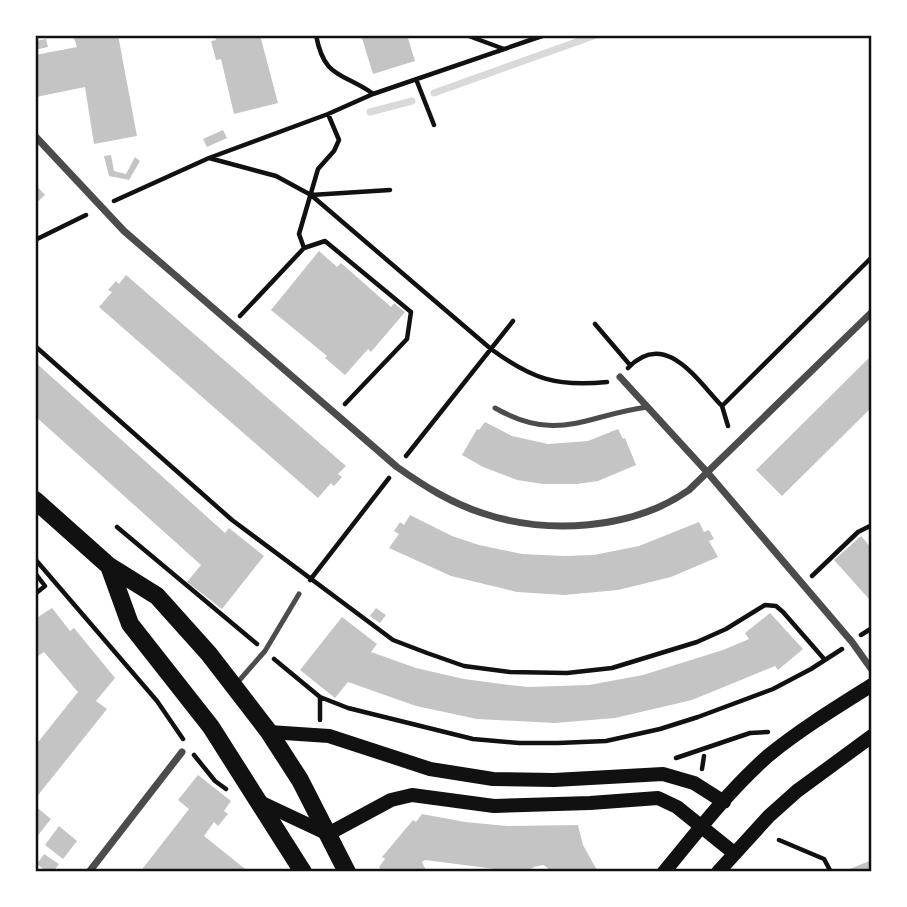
<svg xmlns="http://www.w3.org/2000/svg" width="907" height="907" font-family="Overpass,sans-serif">
  <rect width="100%" height="100%" fill="#fff"/>
  <g fill="none" stroke-linecap="round" stroke-linejoin="round">
    <path stroke="#d9d9d9" stroke-width="7" d="M434,93L596,35
      M370,112L412,101"/>
  </g>
  <path fill="#c4c4c4" d="M73,35H118L137,136L94,144L85,87L36,97L35,55L77,47Z
    M215,35H260L278,103L234,114L221,59L216,60L211,41L216,40Z
    M361,35H407L415,61L373,74Z
    M46,39L48,47L35,50V41Z
    M223,130L227,138L207,147L203,139Z
    M111,155L114,171L126,174L135,157L140,161L129,180L109,176L104,156Z
    M35,184L45,195L35,204Z
    M319,251L337,267L341,263L391,307L394,303L405,312L371,352L368,349L345,375L325,358L327,356L271,310Z
    M126,275L346,466L338,474L342,477L334,486L331,483L318,498L99,307L112,292L108,290L116,281L119,284Z
    M872,355V407L782,496L756,470Z
    M35,362L225,533L229,528L264,556L222,609L187,582L201,565L35,416Z
    M485,422L512,436L548,444L588,441L618,429L623,439L625,438L636,465L598,481L577,484H543L517,480L483,467L462,455L477,429L479,430Z
    M410,515L452,536L479,545L522,554L564,556L594,555L639,546L699,522L704,532L709,530L714,539L709,541L718,557L671,577L618,590L564,595L517,592L451,576L389,548L399,534L394,531L400,522L404,525Z
    M861,536L872,549V596L869,599L834,560Z
    M52,608L70,631L74,628L115,678L96,701L107,709L35,799V746L78,692L44,652L35,658V619Z
    M376,608L386,615L380,623L370,616Z
    M770,613L803,649L778,670L775,666L692,700L615,718L555,723L477,719L416,706L348,682L335,698L300,670L342,617L377,644L371,652L416,668L464,679L509,685L529,687L589,685L643,675L723,650L749,639L745,633Z
    M198,775L231,801L224,811L228,814L218,826L214,822L204,836L249,872H140L189,809L178,800Z
    M35,806L51,819L35,839Z
    M422,814L465,822L507,826L578,825L583,845L598,872H544L548,868L543,865L534,867L527,871L503,870L425,860L422,862L427,872H382L379,867L385,859L382,857L413,820L416,822Z
    M59,826L77,841L63,859L45,845Z
    M44,854L59,864L53,872H47L37,864Z
    M872,860V872H848L847,870Z"/>
  <g fill="none" stroke-linecap="round" stroke-linejoin="round">
    <path stroke="#111" stroke-width="4.5" d="M316,35C324,78 341,72 372,93
      M466,35L504,49
      M416,79L434,125
      M209,158L276,176L311,195L491,349C532,379 556,387 607,382
      M311,195L390,190
      M114,201L209,158L328,114L373,94L545,35
      M35,240L86,215
      M304,248L299,234L318,169L334,151L339,140L328,114
      M240,316L304,248L325,241L411,312L407,339L345,404
      M595,324L630,365
      M35,346L232,520L393,640L427,653L464,666L510,672L567,673L612,668L697,642L726,629L765,605L776,606L783,612L825,660
      M628,368C665,329 696,379 722,406
      M728,426L722,406L872,257
      M406,456L513,321
      M117,527L257,644
      M35,559L157,701L183,739
      M35,573L45,586L35,594
      M812,576L858,532L872,525
      M310,580L389,478
      M861,635L872,628
      M274,659L320,697L348,708L473,739L519,743H558L606,741L660,729L698,717L773,689L811,669L842,649
      M320,720V697
      M194,755L215,781L226,789
      M676,758L750,733L768,732
      M702,769L704,756
      M779,840L824,859L831,872"/>
    <path stroke="#4c4c4c" stroke-width="5" d="M495,408C559,444 585,415 648,407
      M237,683L265,651L299,594"/>
    <path stroke="#4c4c4c" stroke-width="7" d="M35,136L124,231L397,467C424,486 451,503 482,513C547,535 632,530 689,490L872,312
      M620,377L707,472L852,642L872,670
      M89,872L182,752"/>
    <path stroke="#111" stroke-width="14" d="M269,732L329,736L430,769L493,779L554,780L663,774L694,783L724,802
      M262,803L328,834L391,800L412,795L494,806L590,803L658,798L677,807L734,853
      M664,872C697,832 730,789 769,755C801,729 837,707 872,685
      M718,872L769,816L797,791L872,736"/>
    <path stroke="#111" stroke-width="18" d="M35,500L109,566L157,596L209,654L269,732L300,780L347,872
      M109,566L130,624L211,727L303,872"/>
  </g>
  <rect width="907" height="907" fill="none" stroke="#ffffff" stroke-width="74"/>
  <rect x="37" y="37" width="833" height="833" fill="none" stroke="#111" stroke-width="2.5"/>
</svg>
